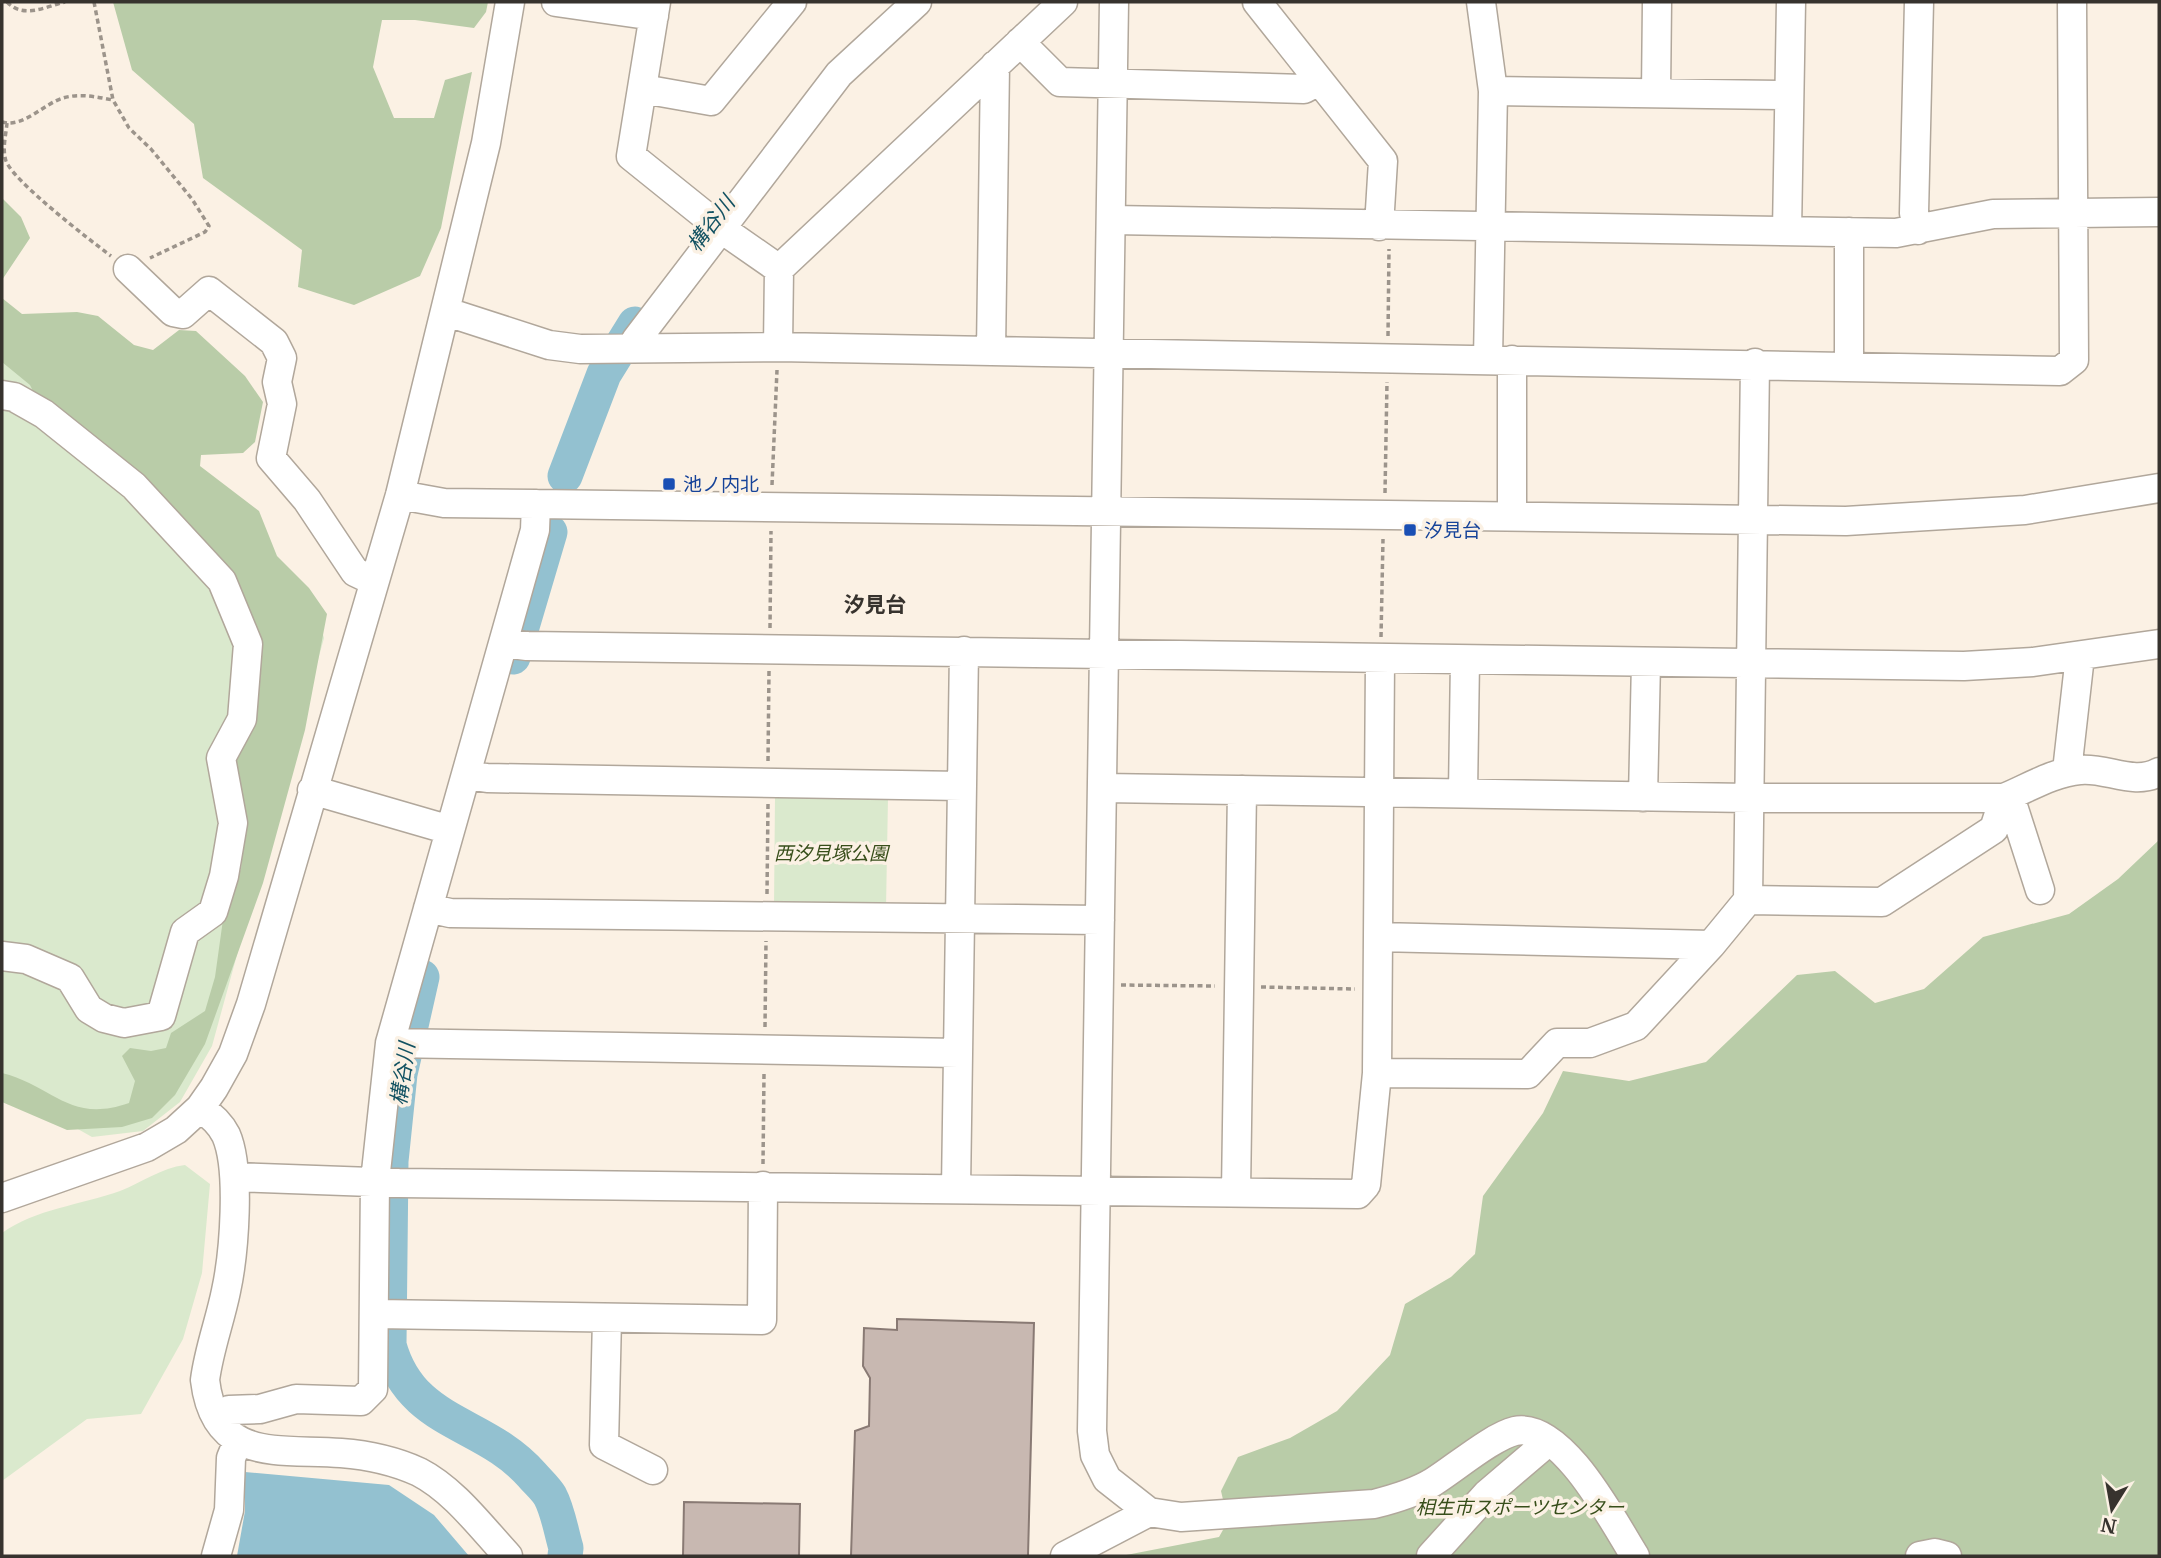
<svg xmlns="http://www.w3.org/2000/svg" width="2161" height="1558" font-family="Merriweather,'Noto Sans JP',serif">
  <rect width="100%" height="100%" fill="#fbf1e4"/>
  <path fill="#dae9cd" d="M2,327L316,610L324,638L212,1046L180,1102L143,1131L92,1137L14,1093L2,1091Z
    M775,797L888,798L886,908L774,906Z
    M185,1165L210,1184L202,1273L183,1339L141,1414L87,1419L2,1481V1233C35,1209 81,1205 120,1191C143,1182 161,1168 185,1165Z"/>
  <path fill="#b9cca8" d="M113,2H488L486,12L474,28L415,20H382L373,67L394,118H434L445,80L472,72L441,228L420,276L354,305L298,287L302,250L203,178L194,124L132,70Z
    M2,198L21,217L30,238L2,280Z
    M2,298L22,314L77,312L98,316L134,345L153,350L179,330L196,331L245,376L263,402L255,442L243,453L201,455L200,466L259,511L277,556L309,588L327,614L305,730L263,883L205,1044L175,1095L152,1118L122,1127L67,1130L2,1102V1073C54,1086 69,1124 129,1103L135,1081L122,1056L130,1048L151,1051L166,1048L171,1033L205,1011L215,977L226,898L241,869L246,822L236,761L248,629L141,482L99,439L42,410L30,385L2,362Z
    M2159,840V1556H1121L1219,1537L1228,1521L1221,1491L1238,1457L1290,1438L1337,1411L1390,1355L1405,1304L1451,1277L1475,1254L1483,1196L1543,1113L1563,1071L1629,1081L1706,1062L1797,975L1835,971L1875,1003L1924,989L1983,937L2069,914L2118,879Z"/>
  <path fill="#93c1d0" d="M245,1472L389,1485L434,1515L469,1556H237L245,1511Z"/>
  <g fill="none" stroke-linecap="round" stroke-linejoin="round">
    <path stroke="#93c1d0" stroke-width="35" d="M565,476L604,374L635,324
      M513,657L550,532
      M422,977L400,1074L391,1161L389,1345C411,1426 484,1420 532,1475C538,1482 546,1489 550,1496C558,1511 561,1531 566,1548L565,1556"/>
  </g>
  <path fill="#c8b8b1" stroke="#897a74" stroke-width="2" d="M897,1319L1034,1323L1028,1556H851L855,1431L869,1426L870,1378L863,1366L864,1328L897,1330Z
    M684,1502L800,1504L799,1556H683Z"/>
  <g fill="none" stroke-linecap="round" stroke-linejoin="round">
    <g stroke="#b1a79b" stroke-width="31">
      <path id="minor" d="M556,2L654,16
        M656,2L631,156L723,230L779,269
        M1114,2L1092,1431L1095,1455L1107,1479L1149,1512L1181,1517L1374,1504C1394,1499 1415,1493 1433,1482C1454,1469 1493,1436 1515,1431C1562,1421 1614,1523 1635,1556
        M1257,2L1383,161L1379,226
        M1481,2L1493,91L1488,359
        M1020,42L1060,82L1304,89L1319,81
        M643,89L711,101L792,2
        M1493,91L1787,95
        M1656,93L1657,2
        M1113,220L1896,233L1993,214L2159,212
        M1918,230L1914,213L1919,2
        M1787,231L1791,2
        M1849,232V364
        M128,269L173,312L183,314L209,291L274,342L282,358L277,382L282,404L271,458L307,500L355,572L374,581
        M447,312L549,345L580,349L778,347L2060,371L2074,360L2072,2
        M778,347L779,269L1063,2
        M634,348L636,340L839,74L917,2
        M991,351L995,65
        M2,395L14,397L44,414L134,486L222,581L248,644L242,719L221,758L233,823L224,876L213,912L185,932L161,1016L124,1023L104,1018L89,1009L70,978L26,959L2,956
        M400,495L444,503L536,504L1846,521L2025,510L2159,488
        M1512,516V360
        M504,643L527,646L1964,666L2033,662L2159,644
        M2067,771L2080,656
        M466,775L487,778L962,786
        M1103,788L1749,798H2004L2014,809L2040,890
        M312,790L450,830
        M1463,793L1465,660
        M1643,797L1646,662
        M1748,900L1882,902L1994,829L2004,798C2028,788 2054,772 2080,770C2106,767 2134,786 2159,772
        M428,908L450,913L1100,920
        M1378,937L1711,945
        M390,1043L958,1053
        M1377,1073L1528,1074L1557,1043H1590L1636,1026L1711,945L1748,900L1755,363
        M200,1108C211,1115 220,1123 226,1135C241,1169 234,1254 226,1291C220,1321 209,1349 205,1380C215,1464 280,1448 341,1453C367,1455 395,1461 419,1472C454,1490 481,1527 508,1556
        M235,1177L399,1183L1358,1194L1366,1185L1377,1073L1380,660
        M956,1189L964,651
        M1236,1192L1242,790
        M2,1198L147,1147L176,1130L200,1108L214,1088L233,1054L251,1004L400,495L486,143L510,2
        M376,1314L762,1320L763,1186
        M607,1318L604,1445L653,1470
        M218,1419L229,1410L260,1409L296,1399L361,1401L373,1389L375,1181L390,1043L535,530L536,504
        M216,1556L229,1510L231,1458L238,1441
        M1065,1556L1149,1512
        M1431,1556L1487,1494L1549,1441
        M1920,1556L1935,1553L1947,1556"/>
    </g>
    <path stroke="#9c948b" stroke-width="3.5" stroke-dasharray="5 3.5" stroke-linecap="butt" d="M7,2C23,19 45,7 65,2
      M94,2L113,100L129,128L151,149L192,199L209,226L205,232L150,258
      M2,122C24,128 43,104 63,98C80,93 97,97 113,100
      M7,123C6,135 2,149 6,161C14,182 90,240 111,256
      M1388,336L1389,249
      M772,485L777,370
      M1385,493L1387,382
      M770,628L771,531
      M1381,637L1383,539
      M768,761L769,671
      M767,894L768,804
      M1121,985L1215,986
      M1261,987L1355,989
      M765,1027L766,941
      M763,1164L764,1074"/>
    <use href="#minor" stroke="#fff" stroke-width="28"/>
  </g>
  <g fill="#1a4fb4" stroke="#fbf1e4" stroke-width="2.5">
    <rect x="662" y="477" width="14" height="14" rx="3.5"/>
    <rect x="1403" y="523" width="14" height="14" rx="3.5"/>
  </g>
  <g text-anchor="middle" stroke-width="7" stroke-linejoin="round" paint-order="stroke">
    <g font-size="19" fill="#164399" stroke="#fbf1e4" text-anchor="start">
      <text x="683" y="491">池ノ内北</text>
      <text x="1424" y="537">汐見台</text>
    </g>
    <g font-size="19" font-style="italic" fill="#374e1a" stroke="#fbf1e4">
      <text x="831" y="860">西汐見塚公園</text>
      <text x="1520" y="1514">相生市スポーツセンター</text>
    </g>
    <g font-size="21" font-style="italic" fill="#135262" stroke="#fbf1e4">
      <text transform="translate(711 224) rotate(-53)" y="7">構谷川</text>
      <text transform="translate(403 1074) rotate(-82)" y="7">構谷川</text>
    </g>
    <g font-size="21" font-weight="bold" fill="#37332e" stroke="#fbf1e4">
      <text x="875" y="612">汐見台</text>
    </g>
  </g>
  <rect width="2161" height="1558" fill="none" stroke="#37332e" stroke-width="7"/>
  <g transform="translate(2112 1509) rotate(191)" stroke="#fbf1e4" stroke-width="5" paint-order="stroke">
  <path d="M0-5L12 26L0 18L-12 26Z" fill="#37332e"/>
  <text y="-10" font-size="19" font-weight="bold" text-anchor="middle" fill="#37332e">N</text>
  </g>
</svg>
